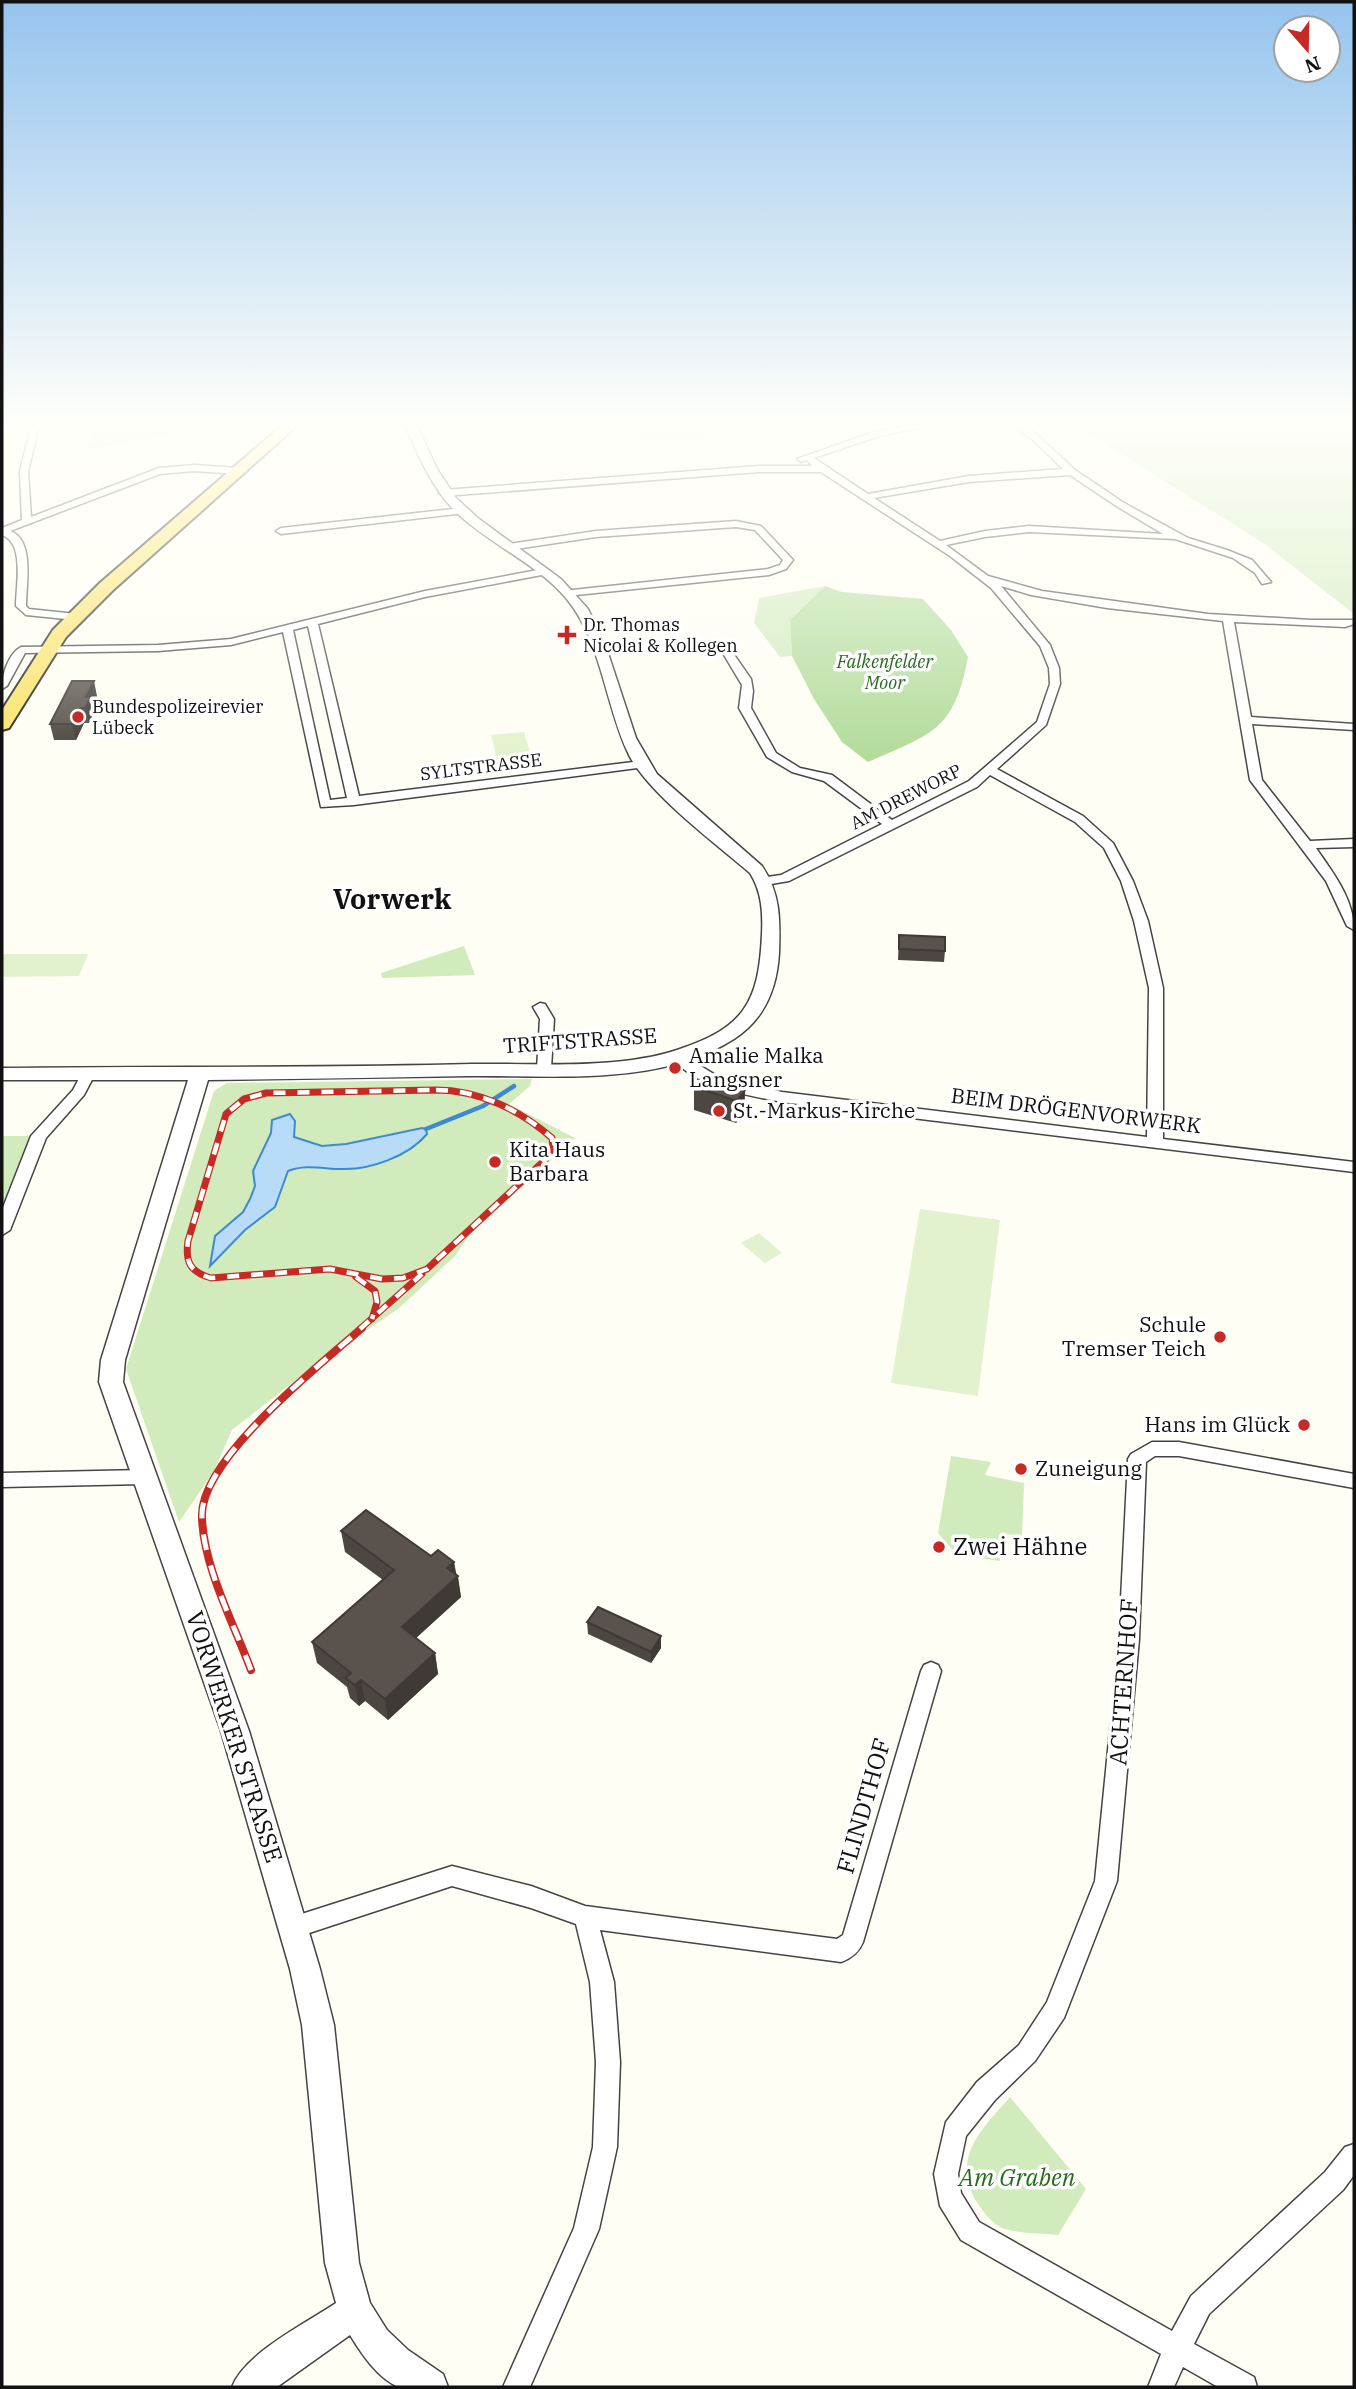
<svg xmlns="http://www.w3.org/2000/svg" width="1356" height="2389" font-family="'IBM Plex Serif',serif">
  <rect width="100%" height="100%" fill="#fffef4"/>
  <path fill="#d1ebbc" d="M93,423H234L87,450Z
    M1071,423H1354V614L1262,542Z
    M825,586L790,620L792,656L780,657L754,623L759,598Z
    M464,946L475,975L382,978L381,973Z
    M532,1079L530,1086L509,1104L575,1138L470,1234L455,1256L398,1309L311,1368L232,1430L214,1471L179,1522L126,1369L214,1091L227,1083Z
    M2,1136H39L2,1230Z
    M951,1456L991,1462L985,1475L1024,1483L1022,1536L1003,1534L1000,1561L957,1555L938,1533Z
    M1010,2097L1086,2189L1058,2235C1041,2233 1021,2234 1005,2229C994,2226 984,2213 978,2204C949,2159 982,2129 1010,2097Z"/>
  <path fill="#b3dc9b" d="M825,586L842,592L923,599L951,630L968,657C954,732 931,734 868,762L842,742L814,699L792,656L790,620Z"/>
  <path fill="#e3f2ce" d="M633,423H744L752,432L732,437L642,442Z
    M524,732L534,766L500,770L491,735Z
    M2,954H88L79,976L2,977Z
    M920,1209L1000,1220L978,1396L891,1383Z
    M759,1233L782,1253L765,1263L741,1243Z"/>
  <path fill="#b8dbf8" stroke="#3d8ad0" stroke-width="2" d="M290,1114L295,1121L294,1137L322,1146L346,1144L422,1128L426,1129L427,1134C409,1156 370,1170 342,1169C324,1169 306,1164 288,1171L275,1207L245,1230L210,1266L215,1236L243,1212L250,1199L255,1186L253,1171L271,1133L272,1120Z"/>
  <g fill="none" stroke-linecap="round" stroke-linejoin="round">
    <path stroke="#3d8ad0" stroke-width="4.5" d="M426,1129L483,1106L514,1086"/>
    <g stroke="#444" stroke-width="3">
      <path id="minor" d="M32,423H40L28,471L31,517L159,468L194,465L239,468L243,471L239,474L194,471L160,474L10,531C35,540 26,584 26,606L29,609L76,614L81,617L76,620L26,615L16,606C16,585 25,543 2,535V528L22,520L20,471Z
        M921,423H938L879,436L814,458L868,494L969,476L1063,469L1034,441L1010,423H1020L1033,431L1075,470L1124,503L1188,538L1227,550L1252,560L1271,582L1262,584L1255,573L1233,558L1175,539L1029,532L985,537L946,545L988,576L1042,591L1208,614L1311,620H1354V624L1345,627L1234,622L1251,717L1354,724V730L1252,724L1262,780L1310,841L1354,839V847L1316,848C1333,873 1354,899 1354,930L1347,926L1326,881L1250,780L1223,621L1107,608L1031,595L1001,586L1050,645L1059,668L1060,684L1046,725L997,769L1083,816L1113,843L1133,881L1148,921L1163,988V1139L1354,1162V1172L782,1102C744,1094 696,1089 671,1056L678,1052L717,1076L782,1092L1147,1137L1149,988L1134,921L1121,881L1104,848L1075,822L990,775L977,787L789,881L765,885L759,881L760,878L781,875L882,824L824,781L792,772L767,757L739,708L742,685L724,655L725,653H733L751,679L753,691L751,708L776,753L800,768L832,775L892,820L969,781L1037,722L1050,684L1049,668L1040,646L991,588L950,556L821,472H759L444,496L439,493L444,490L759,466H812L807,460L801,462L797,459L874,432ZM1070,475L1118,507L1163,534L1029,526L985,531L940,541L874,498L969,482Z
        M462,508L467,511L465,513L281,534L276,531L281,528Z
        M736,521L761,526L793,560L786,569L769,575L567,596L562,593L563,591L768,569L780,565L783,560L755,530L736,527L596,537L509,550L504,547L509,544L596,531Z
        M543,569L548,572L547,574L425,597L318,624L359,796L641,761L647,765L645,767L354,805L321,807L283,632L231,645L158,651L25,653L7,686L2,689C2,675 8,654 21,647L158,645L231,639L425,591ZM308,626L347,798L330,800L293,630Z
        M540,1003L545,1004L554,1019L551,1069L544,1074L537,1069L540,1019L533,1007Z
        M88,1069L95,1074L84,1095L46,1138L10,1230L2,1235V1210L31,1136L73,1090L83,1071Z
        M1152,1442H1179L1354,1474V1488L1179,1456H1155L1146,1462L1139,1639L1117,1881L1064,2018L1035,2061L995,2100L966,2136L958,2174L961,2193L979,2222L1172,2331L1191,2296L1325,2172L1345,2147L1354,2144V2175L1343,2190L1209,2314L1194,2344L1254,2377L1257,2387H1218L1183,2367L1174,2387H1148L1161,2354L961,2240L940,2206L934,2174L946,2122L977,2082L1019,2045L1047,2002L1095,1881L1119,1639L1128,1459L1131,1454Z
        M144,1470L151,1472L153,1477L151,1482L144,1484L2,1487V1473Z
        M931,1662L938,1665L941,1671L863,1942C859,1952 852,1958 841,1962L600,1930L614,1982L620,2062L617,2147L599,2229L530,2387H503L574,2228L593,2147L596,2062L590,1982L576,1924L531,1908L452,1886L294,1938L286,1935L283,1927L286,1919L452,1866L531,1886L585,1906L837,1939L843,1935L921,1671L924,1665Z"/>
    </g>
    <g stroke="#444" stroke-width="3">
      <path id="tertiary" d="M404,423H416L437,469L456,498L479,519L561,579L588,609L607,650L636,738L657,774L762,866C781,894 780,921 779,953C777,988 765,1019 734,1039C659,1087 554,1075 469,1076C382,1078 295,1079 208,1080L125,1360L123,1382L249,1731L320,1969L334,2025L359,2263L370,2303L387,2330L408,2350L443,2374L448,2387C435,2388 411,2389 399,2387C378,2379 361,2353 350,2335L277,2387H232C244,2354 306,2323 336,2303L325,2263L302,2025L290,1969L221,1731L99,1382L101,1360L188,1080H2V1068C159,1066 315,1068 472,1064C536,1063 616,1070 677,1050C744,1028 759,1003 762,934C763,913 762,892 750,873C715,843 649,794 629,755C605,706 602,641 566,598C536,563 491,545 458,514C432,489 418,455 404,423Z"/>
    </g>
    <g stroke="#222" stroke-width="4">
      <path id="primary" d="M285,423H300L112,591L66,637L9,728L2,730V710L53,630L100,583Z"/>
    </g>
    <use href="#minor" fill="#fff" fill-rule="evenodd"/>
    <use href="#tertiary" fill="#fff" fill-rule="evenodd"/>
    <use href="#primary" fill="#fae369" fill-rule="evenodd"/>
    <g stroke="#c52a25" stroke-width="7">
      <path id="rail-far1" d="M436,1090C479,1090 520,1110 552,1138L553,1148L545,1160L427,1269L403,1278L382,1279L330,1269L211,1278C190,1272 185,1262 188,1241L226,1114L244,1099L266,1093Z
        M356,1277L375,1291L377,1302L372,1319
        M360,1329L422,1274"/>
    </g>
    <g stroke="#c52a25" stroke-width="8">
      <path id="rail" d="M251,1670C234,1624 203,1566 202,1517C199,1460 321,1364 362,1328"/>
    </g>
    <use href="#rail-far1" stroke="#fff" stroke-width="4.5" stroke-dasharray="12" stroke-linecap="butt"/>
    <use href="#rail" stroke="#fff" stroke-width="5" stroke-dasharray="16" stroke-linecap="butt"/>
  </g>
  <path fill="#4d4742" d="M97,696L93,705L94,712L89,723H84L76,740H54L50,724Z
    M899,935L945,951L944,962L898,960Z
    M694,1087L745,1090L744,1112L736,1123L694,1110Z
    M341,1531L454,1562L461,1597L416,1638L435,1653L438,1674L388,1720L365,1701L359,1706L350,1698L347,1687L317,1663L312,1642L383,1580L345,1552Z
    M587,1622L661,1636V1648L651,1663L588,1634Z"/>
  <path fill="#3f3a36" d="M94,681L97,696L93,705L94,712L89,723L85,708L86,697Z
    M81,708L84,723L76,740L72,724Z
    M745,1090L744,1112L736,1123L737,1101Z
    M454,1562L456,1578L458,1576L461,1597L405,1648L402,1627L447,1568Z
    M661,1636V1648L651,1663V1652Z
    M435,1653L438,1674L388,1720L385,1699Z
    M361,1680L365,1701L359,1706L355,1685Z"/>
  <path fill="#5a534d" stroke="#3f3a36" stroke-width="2" d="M72,681H94L86,697H91L85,708H81L72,724H50Z
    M899,935L945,937V951L899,949Z
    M703,1076L745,1090L737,1101L694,1087Z
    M366,1510L431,1556L438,1550L454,1562L447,1568L458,1576L402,1627L435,1653L385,1699L361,1680L355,1685L345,1678L351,1673L312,1642L394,1570L341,1531Z
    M598,1607L661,1636L651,1652L587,1622Z"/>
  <linearGradient id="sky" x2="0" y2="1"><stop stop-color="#95c4ee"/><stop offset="0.56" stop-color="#fffffa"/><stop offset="1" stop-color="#fffffa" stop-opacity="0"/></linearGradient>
  <rect width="1356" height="757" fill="url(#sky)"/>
  <g fill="#c52a25" stroke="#fff" stroke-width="2.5">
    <path d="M563.5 624.5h7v7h7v7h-7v7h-7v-7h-7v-7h7z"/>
    <circle cx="78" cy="717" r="7"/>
    <circle cx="675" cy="1068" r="7"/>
    <circle cx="719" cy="1111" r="7"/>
    <circle cx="495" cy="1162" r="7"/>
    <circle cx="1220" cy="1337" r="7"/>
    <circle cx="1304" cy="1425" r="7"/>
    <circle cx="1021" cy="1469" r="7"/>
    <circle cx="939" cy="1547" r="7"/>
  </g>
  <g text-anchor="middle" stroke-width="7" stroke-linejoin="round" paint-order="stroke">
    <g font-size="18" fill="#111" stroke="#fff" text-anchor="start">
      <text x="583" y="631">Dr. Thomas<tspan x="583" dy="21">Nicolai &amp; Kollegen</tspan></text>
      <text x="92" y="713">Bundespolizeirevier<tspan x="92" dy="21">Lübeck</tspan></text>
    </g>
    <g font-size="18" font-style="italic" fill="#286b1e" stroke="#fff">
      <text x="885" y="668">Falkenfelder<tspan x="885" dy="21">Moor</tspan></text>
    </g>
    <g font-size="18" fill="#111" stroke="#fff">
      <text transform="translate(481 767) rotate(-7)" y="6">SYLTSTRASSE</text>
      <text transform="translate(906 797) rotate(-27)" y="6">AM DREWORP</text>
    </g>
    <g font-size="21" fill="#111" stroke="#fff">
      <text transform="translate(580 1041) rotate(-4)" y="7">TRIFTSTRASSE</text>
      <text transform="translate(1076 1111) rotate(7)" y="7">BEIM DRÖGENVORWERK</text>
    </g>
    <g font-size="21" fill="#111" stroke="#fff" text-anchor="start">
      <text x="689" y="1063">Amalie Malka<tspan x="689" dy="24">Langsner</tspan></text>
      <text x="733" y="1118">St.-Markus-Kirche</text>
      <text x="509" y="1157">Kita Haus<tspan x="509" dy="24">Barbara</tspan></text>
      <text x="1206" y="1332" text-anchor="end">Schule<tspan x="1206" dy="24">Tremser Teich</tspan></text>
      <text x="1290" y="1432" text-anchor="end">Hans im Glück</text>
      <text x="1035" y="1476">Zuneigung</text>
    </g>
    <g font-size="24" fill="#111" stroke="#fff" text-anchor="start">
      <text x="953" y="1555">Zwei Hähne</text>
    </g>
    <g font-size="24" fill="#111" stroke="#fff">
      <text transform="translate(1124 1682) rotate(-86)" y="8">ACHTERNHOF</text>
      <text transform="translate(234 1737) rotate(72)" y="8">VORWERKER STRASSE</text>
      <text transform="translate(864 1806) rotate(-74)" y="8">FLINDTHOF</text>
    </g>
    <g font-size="24" font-style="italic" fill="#286b1e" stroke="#fff">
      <text x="1017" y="2186">Am Graben</text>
    </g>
    <g font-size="28" font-weight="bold" fill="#111" stroke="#fff">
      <text x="392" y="909">Vorwerk</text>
    </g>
  </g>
  <rect width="1356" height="2389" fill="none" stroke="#111111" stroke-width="7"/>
  <g transform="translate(1307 49) rotate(160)"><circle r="33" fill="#ffffff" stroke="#a0a0a0" stroke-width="2"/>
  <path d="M0-5L12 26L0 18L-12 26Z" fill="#c52a25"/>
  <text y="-10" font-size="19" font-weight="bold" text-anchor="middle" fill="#111111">N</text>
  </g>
</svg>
